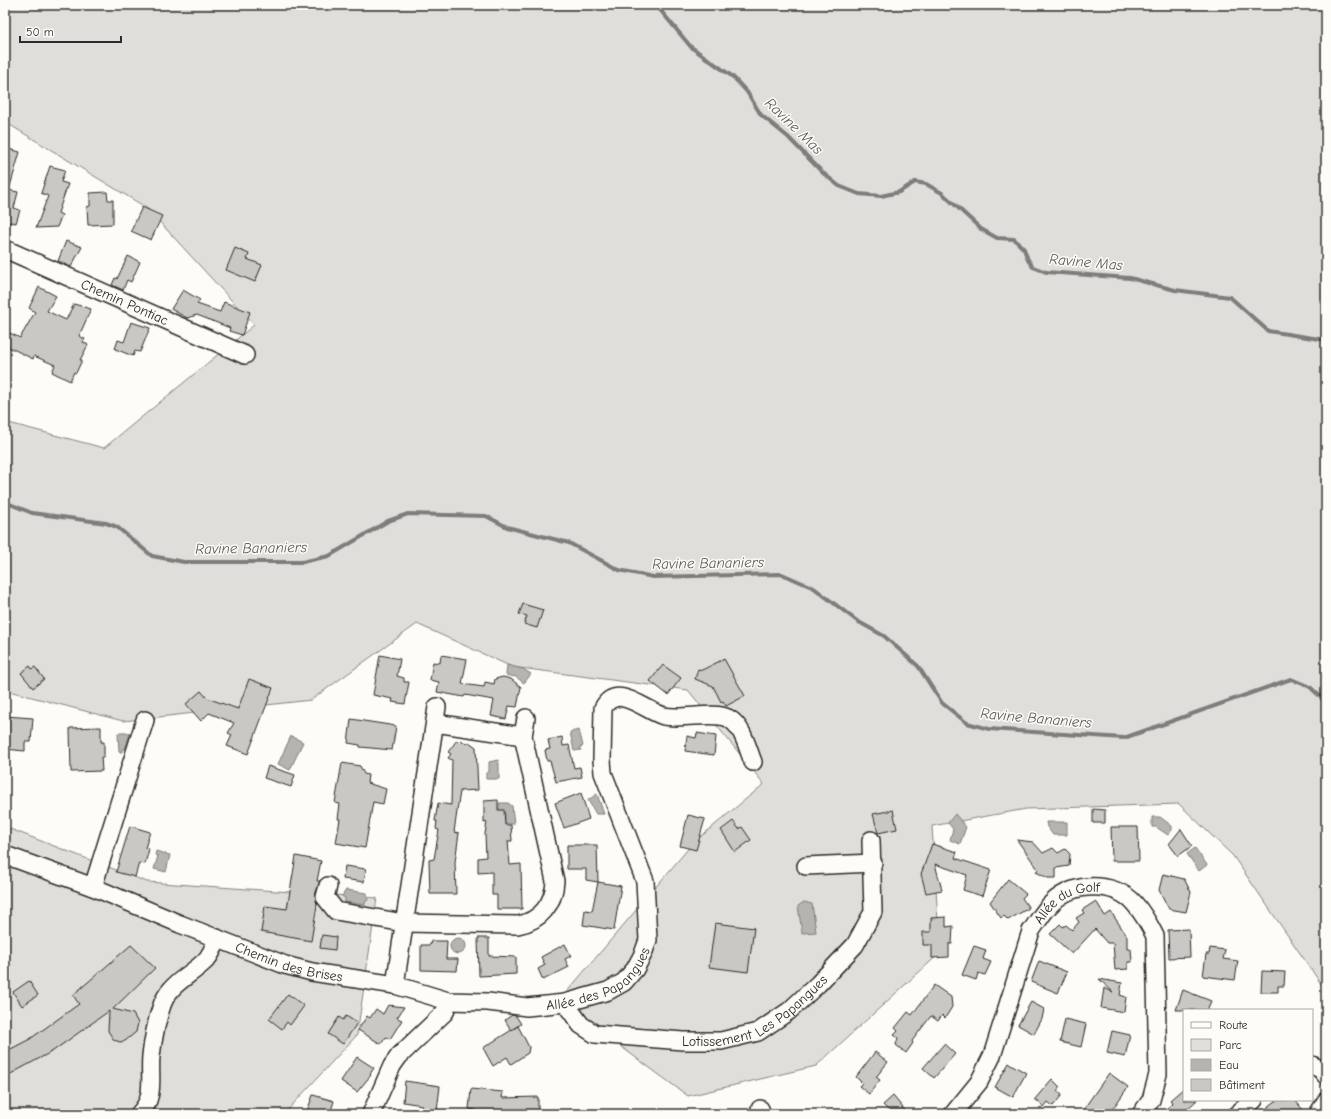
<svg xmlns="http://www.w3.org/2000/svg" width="1331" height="1119" font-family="'Comic Neue',sans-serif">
  <rect width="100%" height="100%" fill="#fdfcf7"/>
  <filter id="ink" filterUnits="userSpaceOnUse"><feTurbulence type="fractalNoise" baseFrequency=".025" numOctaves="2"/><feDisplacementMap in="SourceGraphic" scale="8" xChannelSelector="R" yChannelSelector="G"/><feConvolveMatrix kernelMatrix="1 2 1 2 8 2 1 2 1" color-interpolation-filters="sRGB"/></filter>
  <g filter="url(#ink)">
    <path fill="#dfdeda" stroke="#858482" d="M5,5H1326V991L1233,856L1179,804L1026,809L932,826L940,953L816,1066L688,1096L559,1001L693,843L764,784L688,690L512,667L417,624L311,700L123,721L5,690V422L104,448L254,325L147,208L5,122Z
      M5,827L147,882L377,898L357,1035L284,1114H5Z"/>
    <path fill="#b5b4b1" stroke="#7e7d7b" d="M507,665L523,669L531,674L524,683L516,677L506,675Z
      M579,730L583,746L580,747L581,750L574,751L570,732Z
      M118,733H130L125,749H122V752H119Z
      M291,736L303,742L290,770L278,764Z
      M498,760L499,763V779H486V773L489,772V762Z
      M597,794L604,814H596L588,800Z
      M499,803H508L512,806L514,824H505V814L499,813Z
      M955,814L966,827L960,844L950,840L953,829L948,823Z
      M1152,817H1160L1172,826V830L1168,835L1156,827H1152Z
      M1046,822H1067V835H1053L1047,827Z
      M1195,848L1207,865L1199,871L1187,854Z
      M156,851L170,855L166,872L154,869L158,856L155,855Z
      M346,890L367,893L368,900L365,902V905L345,902V898L342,896Z
      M804,902L812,904L816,932L802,933L798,906Z
      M450 946a8 8 0 1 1 16 0a8 8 0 1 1-16 0Z"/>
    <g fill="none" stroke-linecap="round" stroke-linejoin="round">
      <path stroke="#7e7d7b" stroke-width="4" d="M656,5L691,47L733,77L747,92L761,115L788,137L823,173L839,186L859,194L881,196L899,192L915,182L926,184L942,193L981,229L997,238L1014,239L1024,249L1028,260L1033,267L1046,272L1130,278L1175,290L1230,297L1268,331L1326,340
        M5,502L32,513L106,523L117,527L152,556L184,562H302L329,556L388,521L408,514L486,516L507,527L569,543L619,570L653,577L782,574L814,588L857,621L884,636L918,666L942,703L967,723L989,729L1124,738L1291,679L1310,687L1326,702"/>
    </g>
    <path fill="#c9c8c4" stroke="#2b2b2b" d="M5,148L20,152L9,190L18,192L14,208L20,210L16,223L10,222L8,229H5Z
      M50,166L65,170L61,182L68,184L58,213L62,215L57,227L36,228L48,196L41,193Z
      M107,192L108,200H113V224L88,225L87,207L90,206V193Z
      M142,207L162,216L151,240L131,231Z
      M66,241L82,247L71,267L58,261Z
      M235,248L249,254L247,259L262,265L255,282L226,270Z
      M128,256L140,262L131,282L127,280L123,290L112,285L115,278L117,279Z
      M39,287L56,296L47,311L66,320L74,304L91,309L79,336L85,339L83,342L88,345L80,360H82L76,373L74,372L70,381L52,372L55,365L34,356L33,359L5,345V341L10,333L20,338L35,312L29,308Z
      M183,290L200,300L197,304L220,312L224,302L250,312L242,335L229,331L230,328L197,315L187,318L171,309Z
      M131,322L150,328L140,352L135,351L133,356L115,349L118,340L124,342Z
      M523,604L543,610L537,628L524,624L527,616L519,614Z
      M380,655L400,659L397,676L404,678V682H409L405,704L392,702L393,699L373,695Z
      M441,655L467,659L462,684L484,687L485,682L494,684L495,679L503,677L511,679L521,687L517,707L509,706L506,719L491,716L494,700L465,695L464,697L437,692L439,682L430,680L433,662L440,663Z
      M724,659L745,696L726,706L723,701L721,702L713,686L695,679L698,669L702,670Z
      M663,665L681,678L668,695L650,681Z
      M30,666L32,669L35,667L44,679L33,688L21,673Z
      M249,679L273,688L248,754L227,746L232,735L228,733L234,723L209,713L201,721L186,704L201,691L207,698L238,709Z
      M5,716L33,718L31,742H25V751L5,749Z
      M351,719L396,726L392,750L360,747V745L348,743Z
      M101,727V742H104V757H101L102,771L71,772L70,728Z
      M697,733L716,736L714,755L685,751L687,736L696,738Z
      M562,737L563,746L569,745L574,768L580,767L582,777L556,782L550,761H547L545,750L550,749L548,740Z
      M457,740L459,742L461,740L467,744L469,742L476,747L478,790L460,791L454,832L459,833L455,862L456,894H430L429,860L434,859L439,830L436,829L437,821H435L438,803L451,805L452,760L448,758L451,754L448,752Z
      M342,763L360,766L364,774L368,775L367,783L386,789L383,804L373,802L365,848L336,843L340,819H338L340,804L335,803Z
      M268,766L295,775L291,787L264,778Z
      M581,793L589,819L564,828L555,803Z
      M498,800V810H504L505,825H511L512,841H508L510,865L521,864L522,909H497V895H492V872L478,873V858L486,857L485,834L487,822L484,823V801Z
      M1093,809L1105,810V823H1093Z
      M893,810L897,829L878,833L873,814Z
      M688,815L705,819L696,850L680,846Z
      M733,821L739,829L742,827L751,840L735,852L721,830Z
      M130,826L150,832L145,848L149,849L145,864L139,863L135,877L116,872Z
      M1111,827H1138L1139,861H1112Z
      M1181,829L1192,846L1178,856L1169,844Z
      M1017,840L1033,842L1043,853L1053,848L1058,853L1065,849L1070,854L1069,866L1056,868V878H1048L1036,872L1038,869Z
      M932,844L957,852L955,858L991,870L982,896L963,890L967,875L935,864L942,890L926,893L921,874Z
      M567,845H597L598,882L586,880V869H567Z
      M296,856L321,861L317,881H320L315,895L317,905L311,941L261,932L265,906L287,909Z
      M345,866L366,869L364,882L343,879Z
      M1163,874L1184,879L1191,892L1186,912L1169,909L1159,890Z
      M1008,879L1026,894L1022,898L1029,908L1008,920L1004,916L1001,918L990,902Z
      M598,882L621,886L614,930L583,925L585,910L592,911Z
      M1096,901L1105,916L1111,912L1127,936V949H1131L1132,962H1128V969L1115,970L1113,943H1107L1095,929L1072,954L1050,934L1060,924L1063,927L1066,925L1072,930L1079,922L1076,918L1084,913L1082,910Z
      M946,917V927L953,926L952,944H949V957L932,958V945H923V932H931V918Z
      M715,923L754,928L748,972L709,967Z
      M1189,929L1190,957L1169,958L1168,930Z
      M322,935L336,937L335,950L320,948Z
      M478,938H489V956L516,957V974L479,976Z
      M431,941H447L446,959H458L457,971L421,970V945H430Z
      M565,944L571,956L565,959L569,967L543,980L538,969L545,965L541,957Z
      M131,945L155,968L113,1009L133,1014L138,1023L136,1032L125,1041L120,1042L114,1040L108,1031L109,1011L53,1051L5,1077V1052L30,1039L79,1004L73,995Z
      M974,946L986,950L983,959L991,962L985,975L978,973L976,980L962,975Z
      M1210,948L1225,950L1223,959L1238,961L1235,980L1203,976L1206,954H1209Z
      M1039,961L1067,972L1058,993L1031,982Z
      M1262,971L1285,972L1284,986H1278V992H1261Z
      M1099,979L1122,983L1120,995L1126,997L1124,1012L1101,1008L1104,988L1113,992Z
      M29,981L38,995L22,1006L13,992Z
      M934,985L951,997L952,1007L945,1018L942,1015L938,1021L931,1016L912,1041L913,1043L906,1053L896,1045L898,1038L894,1035L898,1031L895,1028L908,1012L912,1015Z
      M1183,990L1211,1001L1207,1010H1176Z
      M288,994L304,1006L290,1025L287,1022L282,1029L269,1019Z
      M1031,1002L1044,1009L1042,1019L1034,1034L1018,1025Z
      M388,1005L404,1007L397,1018L402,1020L390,1039L386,1037L381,1044L358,1030L367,1016L370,1018L376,1009L383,1014Z
      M512,1015L516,1016L521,1024L511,1030L505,1020Z
      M346,1016L357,1023L343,1044L328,1034L339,1017L343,1020Z
      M1065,1019L1086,1024L1081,1047L1060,1042Z
      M518,1026L529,1047L528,1053L511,1064L507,1057L493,1066L483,1048Z
      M1112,1031L1130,1035L1125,1057L1107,1053Z
      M944,1044L955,1054L934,1078L923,1068Z
      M875,1052L888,1062L876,1077L880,1080L869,1094L859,1086L862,1083L856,1077Z
      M357,1057L374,1068L370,1074L371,1075L357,1092L341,1081Z
      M1009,1063L1026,1073L1013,1097L995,1087Z
      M1109,1073L1128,1087L1109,1114H1080Z
      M1052,1079L1060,1087L1057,1091L1062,1095L1053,1106L1048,1102L1044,1107L1035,1099Z
      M405,1081L440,1086L437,1111L421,1109L422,1105L403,1102Z
      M1184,1088V1100H1197L1184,1112V1114H1160L1173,1103L1170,1100Z
      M471,1089L503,1092L502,1098L538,1097V1114L476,1113V1110L469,1109Z
      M313,1095L334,1101L330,1114H306Z
      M893,1096L908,1114H892L883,1105Z
      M1277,1100H1295L1303,1110L1297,1114H1259Z"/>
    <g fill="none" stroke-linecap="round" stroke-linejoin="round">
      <g stroke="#2b2b2b" stroke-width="20">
        <g id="minor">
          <path id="s1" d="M5,249L245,355"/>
          <path d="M435,723L523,736"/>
          <path id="s2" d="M5,855L93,887L180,924L285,965L312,972L395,985L448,1001L488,1002L527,1007L565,1003L608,991L624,982L635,969L643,954L648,940L645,881L603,773L602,760L603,708C617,682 645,711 664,716C682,720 714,711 728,718C743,726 747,747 753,762"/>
          <path d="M806,866L873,863"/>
          <path d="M328,886L325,897L336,911L404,923L518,925C540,921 554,904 555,881L523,736L526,718"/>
          <path d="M93,887L145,720"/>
          <path d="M395,985L437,707"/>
          <path id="s3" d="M565,1003L581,1025L595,1034L683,1041H721L758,1032L789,1011L818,984L855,945L873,912L871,840"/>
          <path d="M1312,1065L1322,1070L1326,1076"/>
          <path d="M760,1109L762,1114"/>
          <path d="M139,1114C156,1098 149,1077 151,1056C153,1040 156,1023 161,1008C168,984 187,978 204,962C211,956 214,947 217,938"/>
          <path d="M371,1114L392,1066L399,1056L445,1012L448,1001"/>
          <path id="s4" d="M953,1114L979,1082L992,1056L1031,931C1038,921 1044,910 1053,902C1073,882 1114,881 1134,903C1143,913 1149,924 1155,936L1158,1074L1151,1100L1141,1114"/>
          <path d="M1237,1114L1254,1100"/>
          <path d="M1318,1114L1326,1101"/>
        </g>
      </g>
      <use href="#minor" stroke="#fdfcf7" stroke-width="17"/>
    </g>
  </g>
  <g text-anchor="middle" stroke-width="3" stroke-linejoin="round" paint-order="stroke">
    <g font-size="14" fill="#2b2b2b" stroke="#fdfcf7">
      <text dy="5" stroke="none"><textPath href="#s1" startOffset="131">Chemin Pontiac</textPath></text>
      <text dy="5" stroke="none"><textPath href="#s4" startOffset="250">Allée du Golf</textPath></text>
      <text dy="5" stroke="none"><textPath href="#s2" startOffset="304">Chemin des Brises</textPath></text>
      <text dy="5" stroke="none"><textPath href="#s2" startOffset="628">Allée des Papangues</textPath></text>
      <text dy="5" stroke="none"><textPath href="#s3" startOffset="213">Lotissement Les Papangues</textPath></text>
    </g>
    <g font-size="15" font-style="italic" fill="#5b5b5a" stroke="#fdfcf7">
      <text transform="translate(794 126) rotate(44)" y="5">Ravine Mas</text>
      <text transform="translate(1086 262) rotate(5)" y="5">Ravine Mas</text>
      <text transform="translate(251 548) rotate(-1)" y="5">Ravine Bananiers</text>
      <text transform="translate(708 563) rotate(-1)" y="5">Ravine Bananiers</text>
      <text transform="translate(1036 718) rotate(5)" y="5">Ravine Bananiers</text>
    </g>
  </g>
  <rect width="1331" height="1119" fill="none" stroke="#fdfcf7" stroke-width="20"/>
  <rect x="10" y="10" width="1311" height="1099" fill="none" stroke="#2b2b2b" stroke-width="1.5" filter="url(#ink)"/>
  <rect x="1183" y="1009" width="130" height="92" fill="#fdfcf7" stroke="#a9a8a5"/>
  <rect x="1191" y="1022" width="20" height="6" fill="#fdfcf7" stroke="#a9a8a5"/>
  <text x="1219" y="1029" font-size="12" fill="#2b2b2b">Route</text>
  <rect x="1191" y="1039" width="20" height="12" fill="#dfdeda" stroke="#a9a8a5"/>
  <text x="1219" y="1049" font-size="12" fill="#2b2b2b">Parc</text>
  <rect x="1191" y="1059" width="20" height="12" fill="#b5b4b1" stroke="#a9a8a5"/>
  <text x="1219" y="1069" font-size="12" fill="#2b2b2b">Eau</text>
  <rect x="1191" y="1079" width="20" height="12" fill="#c9c8c4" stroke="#a9a8a5"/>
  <text x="1219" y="1089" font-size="12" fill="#2b2b2b">Bâtiment</text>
  <path d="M20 36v6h101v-6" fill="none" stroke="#2b2b2b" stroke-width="2"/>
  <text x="26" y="36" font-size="12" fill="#2b2b2b" stroke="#fdfcf7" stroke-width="3" paint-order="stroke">50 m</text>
</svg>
